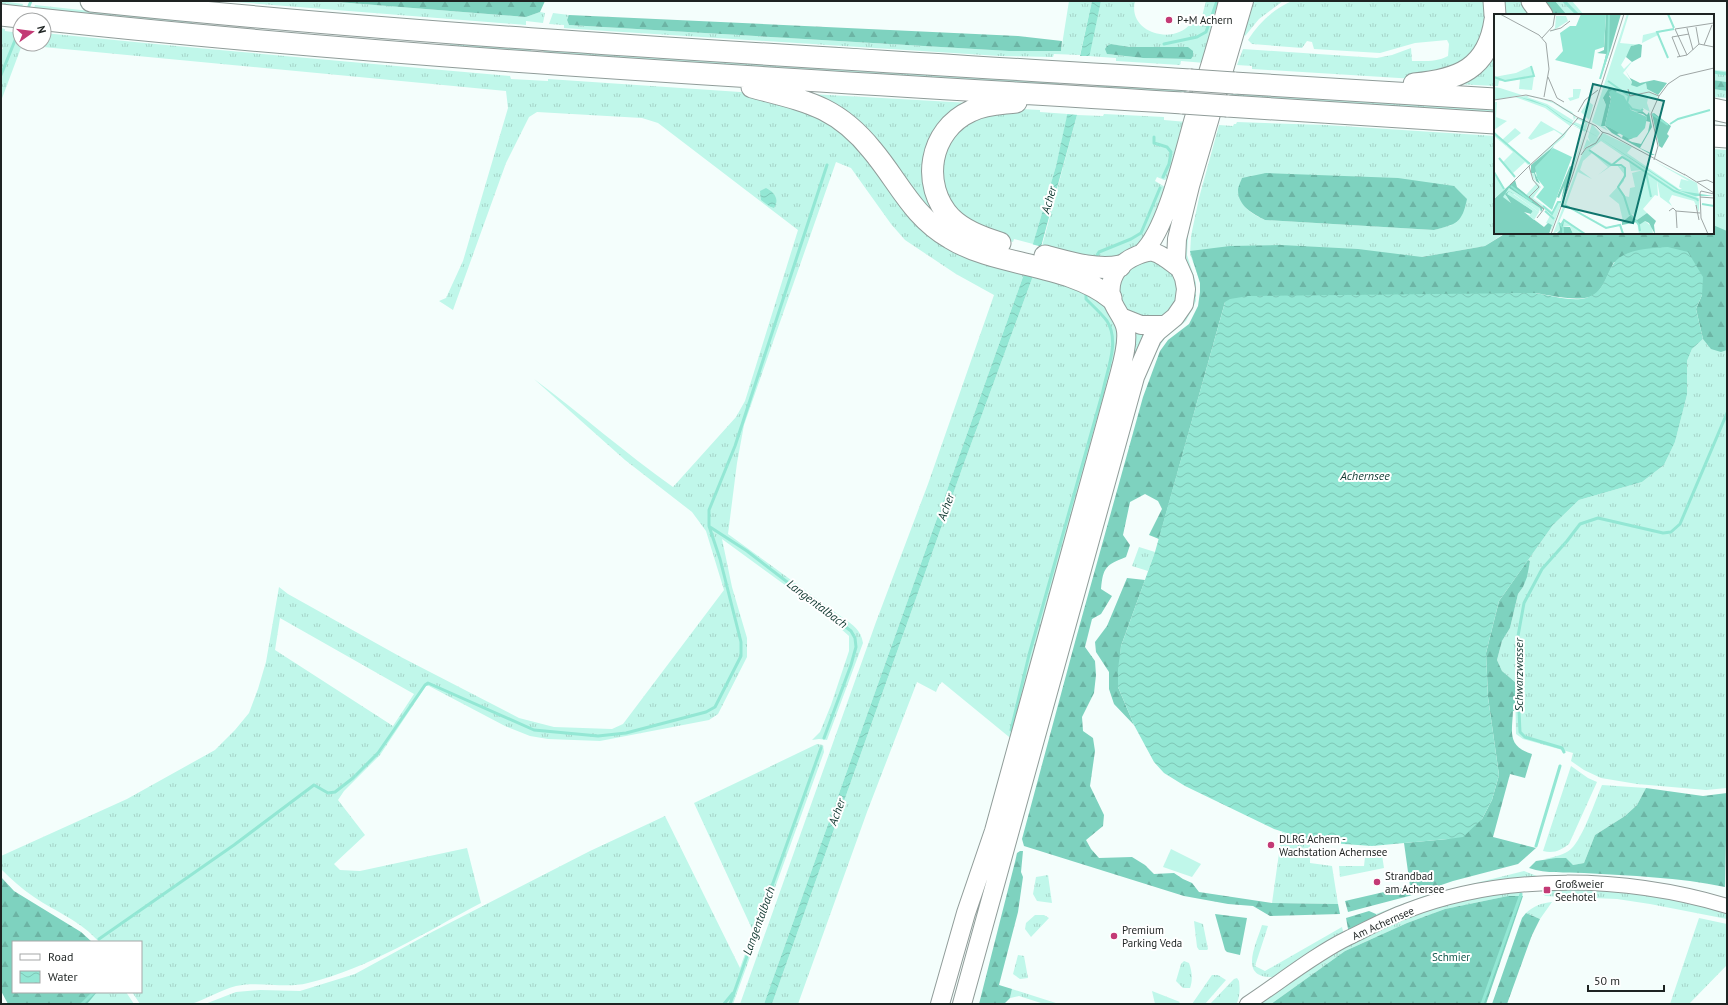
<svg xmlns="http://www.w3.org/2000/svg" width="1728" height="1005" font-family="'PT Sans',sans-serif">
  <defs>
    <pattern id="grass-tufts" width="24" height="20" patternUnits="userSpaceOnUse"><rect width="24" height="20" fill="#c0f7ea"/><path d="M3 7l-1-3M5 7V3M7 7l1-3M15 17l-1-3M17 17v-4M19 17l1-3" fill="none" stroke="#a5d3c8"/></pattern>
    <pattern id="forest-firs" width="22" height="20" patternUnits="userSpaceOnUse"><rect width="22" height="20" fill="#7ed2bf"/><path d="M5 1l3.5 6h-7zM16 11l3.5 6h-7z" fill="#6cb4a4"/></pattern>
    <pattern id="water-waves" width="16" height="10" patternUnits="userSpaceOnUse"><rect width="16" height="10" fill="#93e7d4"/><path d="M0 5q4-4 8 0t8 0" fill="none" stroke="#7ec6b6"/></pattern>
  </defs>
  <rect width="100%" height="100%" fill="#f4fefc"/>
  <path fill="url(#grass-tufts)" fill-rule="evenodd" d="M1,1L23,4L22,7L1,5Z
    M223,1H325L526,17L540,12L545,13L543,23L526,21V25Z
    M1069,1H1092L1080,55L1054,54L1053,57L1000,56L607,31L564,28V25L549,24L553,13L569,15L567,20L569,25L1009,51H1061Z
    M1101,1H1135C1127,33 1174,46 1191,23L1200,24L1206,1H1222L1205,63L1181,61L1180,65L1116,61V58L1088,56ZM1111,44L1191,59L1143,58L1107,54Z
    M1251,1H1283L1259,19L1245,36L1243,33Z
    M1292,1H1489L1491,13L1469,63L1415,79L1252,69V66L1237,65L1243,49L1377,58L1392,55L1411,48L1412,61C1425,61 1437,62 1448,56L1449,44L1447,40L1415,43L1380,53L1314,49L1312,42L1307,41L1302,48L1252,44L1248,40C1259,22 1274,9 1292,1Z
    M1498,1H1527L1536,15H1500Z
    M1555,1H1572L1584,15H1567Z
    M35,5L192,22V23L34,8Z
    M1,28L5,29V31L20,33V44H44V33C199,49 355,62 510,76L511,79L548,81V79L755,93L839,123L893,187L1024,274L764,1004H740L876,622L928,484L994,295L956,274L905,240L891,224L851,168L836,162L744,425L737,463L728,534L843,618C853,625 861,630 863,643L827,740L819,739L812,740L820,732L831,705L849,651V636L822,612L722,539L732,587L747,638V657L718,714L709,720L600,741L548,739L530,736L505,726L429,686H426L380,755L344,791L338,800L365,835L334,864L340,870L360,871L467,848L481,903C425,932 370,968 308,983C285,989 260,981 236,986C220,990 205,1000 191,1004C180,1005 152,1004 140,1004L132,992H141V942H99C81,921 56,912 34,897C22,889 11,879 1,869V856L127,799L215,750L235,730L249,713L258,689L266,662L279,587L288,594L399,656L519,718L554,727L612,729L623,724L724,590L706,531L692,512L625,460L534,379C581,414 625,453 673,487L736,417L745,401L798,230L658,123L642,118L537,112L529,117L506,163L453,310L439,301L446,298L463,261L508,108L506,91L22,45L1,101V51L3,48L1,47ZM280,618L414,694L393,726L275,650Z
    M1495,41V86L1457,84Z
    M450,44L532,49L530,52L450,45Z
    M544,50L1059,82V85L543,53Z
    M1713,70L1727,71V82L1713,80Z
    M1098,84L1187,90L1186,93L1097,88Z
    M1713,89L1727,91V98L1713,97Z
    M1231,93L1495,109V112L1230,96Z
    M811,94L970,103L934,142L957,236Z
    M1022,109L1040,110V112L1068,114L1056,166L1033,244L1014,239L1013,242L998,238L956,217L936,166L963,120Z
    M1104,114L1164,117V120L1187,122L1168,179L1164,180L1157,177L1155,181L1165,187L1152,227L1140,244L1117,258L1110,261L1060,251L1042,246L1077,115L1103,116Z
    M1237,122L1325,125L1495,136V233H1505L1485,246L1422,257L1198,276L1190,254L1191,236L1199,198L1219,125L1233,126L1234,124H1236ZM1238,190L1452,225L1434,230L1265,220C1248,212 1243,208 1238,190Z
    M1713,149L1727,150V788L1706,790L1637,784L1601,778L1584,770L1571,761L1573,753L1523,739L1516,734L1515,682L1502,671L1497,660L1502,641L1510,628L1518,594L1523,587L1530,561L1528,560L1553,525L1579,500L1642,482L1664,465L1675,442L1687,395V361L1692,349L1703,339L1713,233Z
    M1192,210L1188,235L1187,255L1196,283V301L1186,321L1165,338L1157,350L1156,343L1177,326L1183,255Z
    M1153,257L1171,270L1177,282L1178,298L1165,315L1151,320L1127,311L1119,298V283L1128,269Z
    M1033,276L1052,278L1101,299L1117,327L1118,344L1014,741L942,682L939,685L936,692L917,682L867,812L798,1004H772L963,466Z
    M1135,328L1147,329L1125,390Z
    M1139,547L1155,552L1148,571L1132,566Z
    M817,744L823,745L824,752L733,1004H205L236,992L260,990L300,991L355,974L432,932L590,851L665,816L740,968L753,931L694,803Z
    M1571,766L1588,778L1597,782L1569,844C1561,850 1554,854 1543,851Z
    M1602,785L1646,788L1637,805L1625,816L1595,835L1584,863L1573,865L1545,859C1553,857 1565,855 1571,849C1583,838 1595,801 1602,785Z
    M1282,832L1310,840V863L1332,866L1338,904L1272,903Z
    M1382,855L1384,868L1340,877L1339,866H1364L1365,857Z
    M1524,871L1542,878L1523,877L1504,881L1377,918L1376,914L1424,896Z
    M1048,875L1052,903L1037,901L1033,894L1036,877Z
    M1547,886L1646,894L1727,911V919L1650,904L1617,899L1545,896L1543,894L1545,888Z
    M1520,891L1523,896H1508L1445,909L1407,923L1345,951L1271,1004H1259L1337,950L1391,922L1459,899Z
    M1552,902L1540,919L1526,913C1534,906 1541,903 1552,902Z
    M1035,915H1044L1049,918L1031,937L1025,929L1026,923Z
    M1699,918L1727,924V965L1689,1004H1670Z
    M1194,921L1203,924L1208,949L1207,950H1199L1197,947Z
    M1262,925L1268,926L1255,966L1265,971L1342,927L1344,936L1273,977C1238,978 1256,945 1262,925Z
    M1018,955L1024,956L1028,978L1020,979L1013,974Z
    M1184,961L1189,963C1192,971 1193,980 1190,988H1183L1176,981L1181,964Z
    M1212,975H1218L1226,980L1205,1004H1192Z
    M1237,978L1239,981C1240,989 1240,995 1237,1003L1210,1004L1234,979Z
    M1012,989L1059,1004H1044L1019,996L1010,998Z
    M1152,991L1180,1002L1178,1004H1155Z
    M97,992H126L134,1004H86Z"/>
  <path fill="url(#forest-firs)" d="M325,1H545L540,12L526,17Z
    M1543,1H1555L1567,15H1553Z
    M569,15L1018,36L1062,41L1061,51H1009L569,25L567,20Z
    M1111,44L1129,47H1188L1193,51V56L1191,59L1143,58L1107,54L1105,49L1107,46Z
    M1713,80L1727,82V91L1713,89Z
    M1266,173L1398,178L1454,186L1467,199C1462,223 1457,224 1434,230L1265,220C1253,214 1238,206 1238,190C1238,187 1241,181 1242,178Z
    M1713,225L1727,231V350L1721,352L1711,349L1703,339L1696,309L1702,295L1614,262C1609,272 1605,284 1598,292C1586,305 1550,295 1535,293L1225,302L1159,539L1149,535L1162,509L1158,501L1145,494L1130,502L1123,535L1130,545L1126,557C1106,565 1103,567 1101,589L1112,596L1101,614L1092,619L1085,647L1095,661L1096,675L1094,693L1082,717L1083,731L1093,738L1095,751L1090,786L1104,815L1103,826L1086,840L1091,849L1099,858L1132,857L1145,865L1154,874L1174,873L1183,879L1192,883L1199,892L1272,903L1338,904L1340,914L1270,916L1253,906L1228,904L1184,896L1024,846L1022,839L1075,642L1143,397L1160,351L1168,340L1189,324L1198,306L1200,292V283L1190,251L1230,246L1281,245L1358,249L1422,257L1485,246L1506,233H1713Z
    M1528,560L1530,561L1527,577L1523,587L1518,594L1510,628L1502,641L1497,660L1502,671L1515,682L1516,711H1513C1512,733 1507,746 1532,754L1525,778L1510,774L1493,837L1536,848L1518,864L1453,881L1409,896L1348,912L1345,901L1410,886L1404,843L1448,839L1482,819L1492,800L1499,775L1488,697L1486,653L1499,601Z
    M1127,578L1145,580L1121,646L1118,687L1134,725L1114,704L1109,689V672L1096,652L1095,642L1107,626Z
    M1646,788L1703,796L1727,793L1725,887C1679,877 1630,876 1584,873C1565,872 1547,874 1529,868L1536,861L1556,858H1566L1573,865L1584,863L1595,835L1625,816L1637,805Z
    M1020,851H1023L1021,872L1023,877L1018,912L999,985L1012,989L1010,998L1004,1004H979L1015,862L1017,853Z
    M1,877L14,891L81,932L92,942H13V992H97L87,1004H8L1,991Z
    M1508,896H1523L1486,1004H1271L1345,951L1407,923L1445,909Z
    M1369,911L1376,914L1377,918L1349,934L1346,918Z
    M1526,913L1540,919L1532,935L1507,1004H1492L1522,918Z
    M1215,914L1247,918L1240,955L1227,952L1225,950Z"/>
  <path fill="#c0f7ea" d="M1171,849L1201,864L1192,877L1163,867Z"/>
  <path fill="url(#water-waves)" d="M1092,1H1101L1077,115L1033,276L963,466L772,1004H764L1024,274L1056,166Z
    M766,188C774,192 780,199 774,208L769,206L761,200L760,191Z
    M1668,247L1688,252L1703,277L1702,295L1696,309L1703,339L1692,349L1687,361V395L1675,442L1664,465L1642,482L1579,500L1553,525L1499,601L1486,653L1488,697L1499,775L1492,800L1482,819L1463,837L1448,839L1372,846L1315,842L1274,829L1185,786L1164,773L1154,762L1134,725L1118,687V669L1121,646L1155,552L1225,302L1230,299L1248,296L1535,293C1550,295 1571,302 1586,298C1605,292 1604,277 1614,263C1624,249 1652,248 1668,247Z"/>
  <path fill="#f4fefc" d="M1078,56H1090L1079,115L1066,114Z
    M1031,244L1043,247L1022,273Z"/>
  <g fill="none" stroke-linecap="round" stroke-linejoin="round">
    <path stroke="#93e7d4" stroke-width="3" d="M1564,1L1578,15
      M27,11L31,1
      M1164,44L1197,37L1206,32L1217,1
      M1713,72L1727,74
      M1,75L20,28
      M1154,137V143L1167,147L1171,152L1169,164L1163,177
      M1096,257L1099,252L1131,239L1141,233L1160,188
      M710,527L747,551L851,631L855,638L856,647L851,665L824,738
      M1011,730L1029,655L1103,391C1107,370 1120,341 1107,321C1101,313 1093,306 1086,299V295
      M1564,752L1562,748L1525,737L1520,732L1516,647L1524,603L1542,569L1567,541L1580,524L1598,518L1663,533L1671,532L1680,524L1727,413
      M1536,846L1560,766
      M99,939L234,845L314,785L328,793L335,792L353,778L378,753L425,685L428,683L534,730L598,736L626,733L706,712L715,707L741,656V642L720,559L709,526V510L735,446L827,165
      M82,1004L94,992
      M724,1004L733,993
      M730,1004L821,748
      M1482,1004L1521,894"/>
    <g stroke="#909c99" stroke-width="16">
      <path id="tertiary" d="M1247,1004C1279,983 1315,954 1348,938C1367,929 1386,918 1406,911C1507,872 1625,876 1727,906"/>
    </g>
    <g stroke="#909c99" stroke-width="20">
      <path id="primary" d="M1142,253C1167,230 1184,152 1194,118C1206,79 1219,40 1228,1
        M1121,317L1141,325H1165
        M940,1004L966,913L994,831L1117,383C1121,367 1128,347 1126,331C1125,318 1114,310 1111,297C1108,276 1120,262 1138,255C1143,253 1148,251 1153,252C1162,254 1172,263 1179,268
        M962,1004L1135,377L1152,338L1158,331L1175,317L1184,304L1186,289L1184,278L1176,260L1177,239L1190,186L1244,1"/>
    </g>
    <g stroke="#909c99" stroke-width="23">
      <path id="motorway" d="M91,1C456,39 823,57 1190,80
        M1494,1L1495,15
        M1532,1L1542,15
        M1,15C394,59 789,79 1183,103
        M1234,83L1495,99
        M1414,84C1458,80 1488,69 1495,20
        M752,87C804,101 836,105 872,150C899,182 912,216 950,238C997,267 1068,263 1111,298
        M1227,106L1495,123
        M1713,109L1727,112
        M1713,136L1727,137
        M1000,243C983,238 964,231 951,218C920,185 929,130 971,111C985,104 1001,104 1016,102
        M1045,256C1068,262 1096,271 1120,266"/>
    </g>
    <use href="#tertiary" stroke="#fff" stroke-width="14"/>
    <use href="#primary" stroke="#fff" stroke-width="18"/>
    <use href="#motorway" stroke="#fff" stroke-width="21"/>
    <g stroke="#909c99" stroke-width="23" stroke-linecap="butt">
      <path id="motorway-bridge" d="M1190,80L1234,83
        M1183,103L1227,106"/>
    </g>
    <use href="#motorway-bridge" stroke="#fff" stroke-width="21"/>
  </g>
  <g fill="#c33a75" stroke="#fff" stroke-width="1.5">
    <circle cx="1169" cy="20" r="4"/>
    <circle cx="1271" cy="845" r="4"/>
    <circle cx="1377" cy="882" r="4"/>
    <rect x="1543" y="886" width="8" height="8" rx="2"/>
    <circle cx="1114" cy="936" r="4"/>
  </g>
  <g text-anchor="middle" stroke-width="4" stroke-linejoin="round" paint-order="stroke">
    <g font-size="11" fill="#1e2322" stroke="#fff" text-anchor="start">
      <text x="1177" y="24">P+M Achern</text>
      <text x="1279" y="843">DLRG Achern -<tspan x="1279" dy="13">Wachstation Achernsee</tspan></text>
      <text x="1385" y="880">Strandbad<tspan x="1385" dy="13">am Achersee</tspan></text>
      <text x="1555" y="888">Großweier<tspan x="1555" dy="13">Seehotel</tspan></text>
      <text x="1122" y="934">Premium<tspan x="1122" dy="13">Parking Veda</tspan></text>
    </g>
    <g font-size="11" fill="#1e2322" stroke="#fff">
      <text transform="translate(1383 923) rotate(-24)" y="4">Am Achernsee</text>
    </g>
    <g font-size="11" fill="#13594d" stroke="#fff">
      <text x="1451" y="961">Schmier</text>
    </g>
    <g font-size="12" font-style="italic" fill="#133b33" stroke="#fff">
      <text transform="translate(1049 200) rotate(-74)" y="4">Acher</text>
      <text x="1365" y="480">Achernsee</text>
      <text transform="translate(946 507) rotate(-70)" y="4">Acher</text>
      <text transform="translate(817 604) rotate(37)" y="4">Langentalbach</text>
      <text transform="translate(1519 675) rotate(-90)" y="4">Schwarzwasser</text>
      <text transform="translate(837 812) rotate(-70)" y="4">Acher</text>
      <text transform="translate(759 921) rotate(-70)" y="4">Langentalbach</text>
    </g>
  </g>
  <g transform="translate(1494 14)">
    <rect width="220" height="220" fill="#f4fefc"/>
    <path d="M133,0H135L126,29L148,31H139L127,51L130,55L136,49L138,48L129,59L138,68L137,71L152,69L153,75L164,82L161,86L154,84L153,89L156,98L149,94L147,98H141L122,78L109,85L112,91L109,112L111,113L114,117L98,108ZM62,2H72L74,7L57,18L61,14ZM175,15L164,19L174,44L164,21L148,29L149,21ZM37,52L40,62L38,76L25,75L26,65L5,67L4,72H0V63L22,59ZM0,73L6,74L28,81L0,86ZM79,75H87L85,84L76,87L74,84L79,83ZM33,82L57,87L78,98L82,104H87L94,108L90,122L75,169L56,220L58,211L52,209L57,200L32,181L42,170L37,159H40L41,167L47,173L39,184L59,198L64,187H67L91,118L78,111L89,115L79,110L81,108L90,112L91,109L81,104L70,123L38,150L68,121L60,116L37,126L34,124L47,107L69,120L76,112L51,94L21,83ZM37,82L59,89L79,101L80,107L53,90L33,83ZM94,87L99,91L95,106L87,98ZM0,88H3L2,103L13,107L0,116ZM98,110L106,119L102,126L89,136L93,125L96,128L94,123ZM21,114L27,119L12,131L36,149L34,151L31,148L19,159L9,148L19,138L0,122V117L8,126ZM109,119L138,133L133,139L185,175H188L185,173L187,165L195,167L160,147L203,169L205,181H201L205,182L202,183L205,184V198L200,187L178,181L175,187L178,192L166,183L163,166L164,182L161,181L149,195L153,199L143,206L139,200L129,207L125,190L115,182L128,168L130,160L123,151L117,152L104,161L114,153L98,139L89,147L86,156L98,165L84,158L72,191L113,213L127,210L130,220L125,211L113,214L72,192L65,208L66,216L59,220L89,138ZM107,127L129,142L119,150L95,136ZM128,143L135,147L137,157L149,156L138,159L141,173L136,174L135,183L131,182L124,174L130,167L131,154L119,150ZM15,174L46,194L45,198L20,180L12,182L17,189L8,183ZM70,207L73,208L91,220H79L76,212L69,213ZM151,207L158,213L159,220H145L143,208Z" fill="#c0f7ea" fill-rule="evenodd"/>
    <path d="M112,0H127L117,34L107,63L112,40L103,39L110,36ZM145,30L148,31L147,43L138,48L132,43L137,32ZM131,56L136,64L146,69L160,66L173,69L164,81L153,75L152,69L143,73L137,71L138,68ZM115,74L123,77L115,82L117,85L111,111L127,119L123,120L128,124L129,121L139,124L134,126L138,128L147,130L154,118L156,108L152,107L153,103L149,100L141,98L135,94L141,98L148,97L153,101L155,98L158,113L146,134L161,141H158L118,119L111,112H107L112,91L109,84ZM160,99L177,112L173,120L175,122L168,134L165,132L158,100ZM60,132L41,159L46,170L42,167L40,159H37V151ZM76,152L79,154L67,187L70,172L65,184L63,183ZM21,166L23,173L49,194L47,198L46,194L15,174L9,183L17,189L11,180L15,177L20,180L15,178L14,179L39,197L37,200L30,198L50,213L54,209L58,211L55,220H0V185ZM153,199L162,207L160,211L161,220L155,209L151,207L145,211L143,208L128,211V208L137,201L143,206ZM70,206L74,208L70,207L69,213H76L79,220H62L66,216L65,208L67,210Z" fill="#7ed2bf"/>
    <path d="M2,161L11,175L0,185V163ZM15,177L45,198L40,206L35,202L39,197L13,180Z" fill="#c0f7ea"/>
    <path d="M87,0H112L110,33L101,36L98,55L61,46L69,37L66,19L76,12H82ZM118,76L130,82L137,96L153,103L151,114L143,123L135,125L111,111L117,85L115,78ZM25,83L38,86L53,92L69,104L106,124L187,177L220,182H201L183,176L106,124L69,105L52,92ZM59,134L78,143L58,196L42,183L50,173L43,164L41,153Z" fill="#93e7d4"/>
    <path fill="none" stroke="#93e7d4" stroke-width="2" d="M174,0L180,14M174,44L163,18L180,15M0,63L11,67L40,62L37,52M106,65L114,38L115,0M114,67L135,82L133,89L138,95L147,97L149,95M158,100L174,111M176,110L184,105L216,96M0,119L36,150M95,136L117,151H127L131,154V162L124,173L130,182L136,201M5,144L21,163M135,147L180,177L203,185L204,187M118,151L128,143L135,147M0,158L10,175M152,158L157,183M17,172L38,188M208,190L220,192M71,191L112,214L126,211L129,220M49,192L58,200L64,188H67M51,197L60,205M137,201L145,211L146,217M65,209L69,214V220M67,211L70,206L91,220"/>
    <path fill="none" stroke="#9ea6a5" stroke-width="1" d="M6,0L45,21L52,29L55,55L50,83M202,13L205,30M193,14L199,36M56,17L67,14L76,7M48,24L59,12L61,0M205,30L220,33M210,31L218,11M193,41L181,15L220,9M183,43L193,41L205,30M186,43L178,23L195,20M54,63L63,84L70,88M134,75L136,82L155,78L165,82M0,86L32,81L58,87L83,103L102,112L108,118L115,120L191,161M84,98L91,86L104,76M87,141L92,134L102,129L109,118M160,146L164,132L157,100L165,82L174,70L186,62L220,54M190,160L220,179M203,168L213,166L220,169M16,171L35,152M206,183L220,184M202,191L205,206M175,197L179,194L182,197L206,199M182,197L183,214M43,204L50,195L35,183L45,173L39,166L35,152L69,121L84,104M57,220L78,163L130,0M214,220L207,204L206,179L207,177L220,180"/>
    <path fill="#0f766e" fill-opacity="0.15" stroke="#0f766e" stroke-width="2" d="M99,70L170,87L139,209L68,192Z"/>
    <rect width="220" height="220" fill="none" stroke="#1e2322" stroke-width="2"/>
  </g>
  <rect width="1728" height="1005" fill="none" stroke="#1e2322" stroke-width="4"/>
  <rect x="12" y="941" width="130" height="52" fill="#ffffff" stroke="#a5a7a7"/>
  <rect x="20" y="954" width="20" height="6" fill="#ffffff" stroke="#a5a7a7"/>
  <text x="48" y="961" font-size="12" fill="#1e2322">Road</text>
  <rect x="20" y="971" width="20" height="12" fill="url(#water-waves)" stroke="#a5a7a7"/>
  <text x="48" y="981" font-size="12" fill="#1e2322">Water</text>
  <g transform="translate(32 32) rotate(76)"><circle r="19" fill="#ffffff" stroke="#a5a7a7"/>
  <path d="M0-3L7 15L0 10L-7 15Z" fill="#c33a75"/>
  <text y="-6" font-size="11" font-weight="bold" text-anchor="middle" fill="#1e2322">N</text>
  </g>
  <path d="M1588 985v6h76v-6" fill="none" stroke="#1e2322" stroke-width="2"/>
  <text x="1594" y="985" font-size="12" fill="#1e2322" stroke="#ffffff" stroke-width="3" paint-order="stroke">50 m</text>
</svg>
